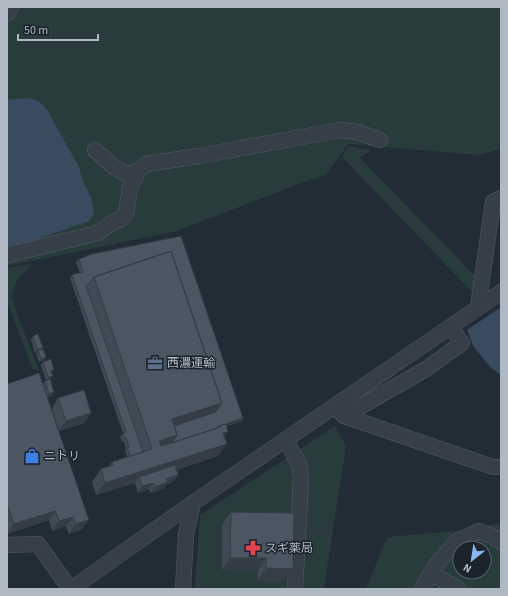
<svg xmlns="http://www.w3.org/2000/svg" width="508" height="596" font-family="'Source Sans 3','Noto Sans JP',sans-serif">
  <rect width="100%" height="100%" fill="#222c36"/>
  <path fill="#283c3b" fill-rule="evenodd" d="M7,7H501V149L479,155L348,144L326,175L304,182L177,231L7,266Z
    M348,146L371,150L360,158L477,278L473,293L342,157Z
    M32,264L17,280L12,296L17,314L39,370H33L7,301V268Z
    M335,426L346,446L324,588L329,589H195L200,515Z
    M501,523V589H366L387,537L456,531ZM460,548H484V572H460Z"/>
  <path fill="#394b5f" d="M26,98C35,99 40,101 46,108L79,167L82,179L91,198L94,211L93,216L89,221L35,240L7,248V100Z
    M501,307V375L491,368L474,347L467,330Z"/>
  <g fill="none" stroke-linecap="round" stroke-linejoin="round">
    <g stroke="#535c65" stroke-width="16">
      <path id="minor" d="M7,14L11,7
        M95,150L106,160L115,168L127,174L138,171L146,164L199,156L340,130L358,132L380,140
        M7,255L98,233L113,222L121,219L126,213L130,188L138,171
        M478,307L493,202L501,198
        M334,407L344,416L426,369L462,343L451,327
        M344,416L493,467H501
        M286,440L299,464L301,479L295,589
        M7,545L38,544L70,589
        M431,573L458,589
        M71,589L193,503L501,292
        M183,589L186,534L193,503
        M422,589L431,573L439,561L456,542L479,531L492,536L501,542"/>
    </g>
    <use href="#minor" stroke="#363e47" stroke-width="15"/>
  </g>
  <path fill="#404a54" d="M79,259L243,418L241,422L226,426L225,437L218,456L176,470L178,475L174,481L167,484L163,489L150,493L149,489L138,493L135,483L96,495L92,482L101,469L109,467L112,462L127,457L125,450L126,449L124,441L122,442L120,437L123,433L70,278L72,275L80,273L76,262Z
    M33,336L43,348L41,350L46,357L44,360L39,362L36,354L38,352L35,353L31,340Z
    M43,362L52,373L50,379L52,396L48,397L82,529L69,534L66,526L52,531L49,520L7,534V384H43L46,380L41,365Z
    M58,398L85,423L59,431L52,408Z
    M231,512L284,582L257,581L258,571L222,570V525Z"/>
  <path fill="#343c45" d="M43,348L40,351H38V352L35,353L37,349Z
    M46,357L44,360L39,362L41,359Z
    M53,376L50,379L46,381L48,377Z
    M54,392L52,396L47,397L49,394Z
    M222,403L213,415L163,432L172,419Z
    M91,413L85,423L59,431L66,421Z
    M243,418L241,422L220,428L221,427V426Z
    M228,432L219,444L223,433Z
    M177,435L169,447L153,450L159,441Z
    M227,444L218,456L141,481L139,477L135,483L96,495L105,483Z
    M178,475L174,481L167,484L163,489L150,493L155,487L166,479Z
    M153,483L149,489L138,493L142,486Z
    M55,511L49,520L7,534L14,524Z
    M73,517L66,526L52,531L59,521Z
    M89,520L82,529L69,534L75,524Z
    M230,558H266L258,571L222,570Z
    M266,568L293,569L284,582L257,581Z"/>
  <path fill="#4b5662" stroke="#343c45" d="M181,236L243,418L226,424L221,425L220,426L217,427V428L172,443L177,435L174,426L216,412V411L222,403L171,251L94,277L88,285L86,286L143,452L130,456L127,447H129L126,438H124L123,433L126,432L72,275L83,272L79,259L92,254Z
    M171,251L222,403L172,419L177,435L159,441L161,446L221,427V425L226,424L228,432L223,433L227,444L105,483L101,469L113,465L112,462L152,449L94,277Z
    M38,334L43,348L37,349L33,336Z
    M43,349L46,357L41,359L38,351Z
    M51,359L54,370L51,371L53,376L48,377L43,362Z
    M39,373L89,520L75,524L73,517L59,521L55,511L14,524L7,504V384Z
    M50,379L54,392L49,394L45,381Z
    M84,390L91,413L66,421L58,398Z
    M175,465L178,475L166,479L168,482L155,487L153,483L142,486L139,477Z
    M231,512L294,513L293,569L266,568V558H230Z"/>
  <defs>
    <g id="office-bare" transform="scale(1.2)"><path d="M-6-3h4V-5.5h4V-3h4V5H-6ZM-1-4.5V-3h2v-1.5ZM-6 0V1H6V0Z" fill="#5c6f8a" stroke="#1b232c" stroke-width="2.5" paint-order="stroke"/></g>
    <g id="shop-bare" transform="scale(1.2)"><path d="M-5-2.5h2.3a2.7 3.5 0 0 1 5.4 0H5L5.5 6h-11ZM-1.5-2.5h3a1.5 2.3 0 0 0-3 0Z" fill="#3f7fe0" stroke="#1b232c" stroke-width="2.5" paint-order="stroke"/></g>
    <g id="pharmacy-bare" transform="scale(1.2)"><path d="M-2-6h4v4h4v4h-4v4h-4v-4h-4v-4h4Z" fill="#e0444e" stroke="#1b232c" stroke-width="2.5" paint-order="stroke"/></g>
  </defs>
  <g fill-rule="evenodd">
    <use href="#office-bare" x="155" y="363"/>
    <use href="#shop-bare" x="32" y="456"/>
    <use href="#pharmacy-bare" x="253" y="548"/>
  </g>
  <g text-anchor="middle" stroke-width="3" stroke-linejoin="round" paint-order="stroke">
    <g font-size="12" fill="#b0b9c3" stroke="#1b232c" text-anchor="start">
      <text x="167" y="367">西濃運輸</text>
      <text x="44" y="460">ニトリ</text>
      <text x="265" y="552">スギ薬局</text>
    </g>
  </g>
  <rect width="508" height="596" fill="none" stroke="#b0b9c3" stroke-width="16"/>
  <g transform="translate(472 560) rotate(210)"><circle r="19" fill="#1b232c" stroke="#575f68"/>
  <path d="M0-3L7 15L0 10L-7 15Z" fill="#8ab6ef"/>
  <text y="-6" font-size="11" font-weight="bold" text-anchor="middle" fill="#b0b9c3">N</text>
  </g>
  <path d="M18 34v6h80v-6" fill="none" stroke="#b0b9c3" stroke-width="2"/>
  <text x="24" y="34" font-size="12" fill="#b0b9c3" stroke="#1b232c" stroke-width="3" paint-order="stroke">50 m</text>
</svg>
